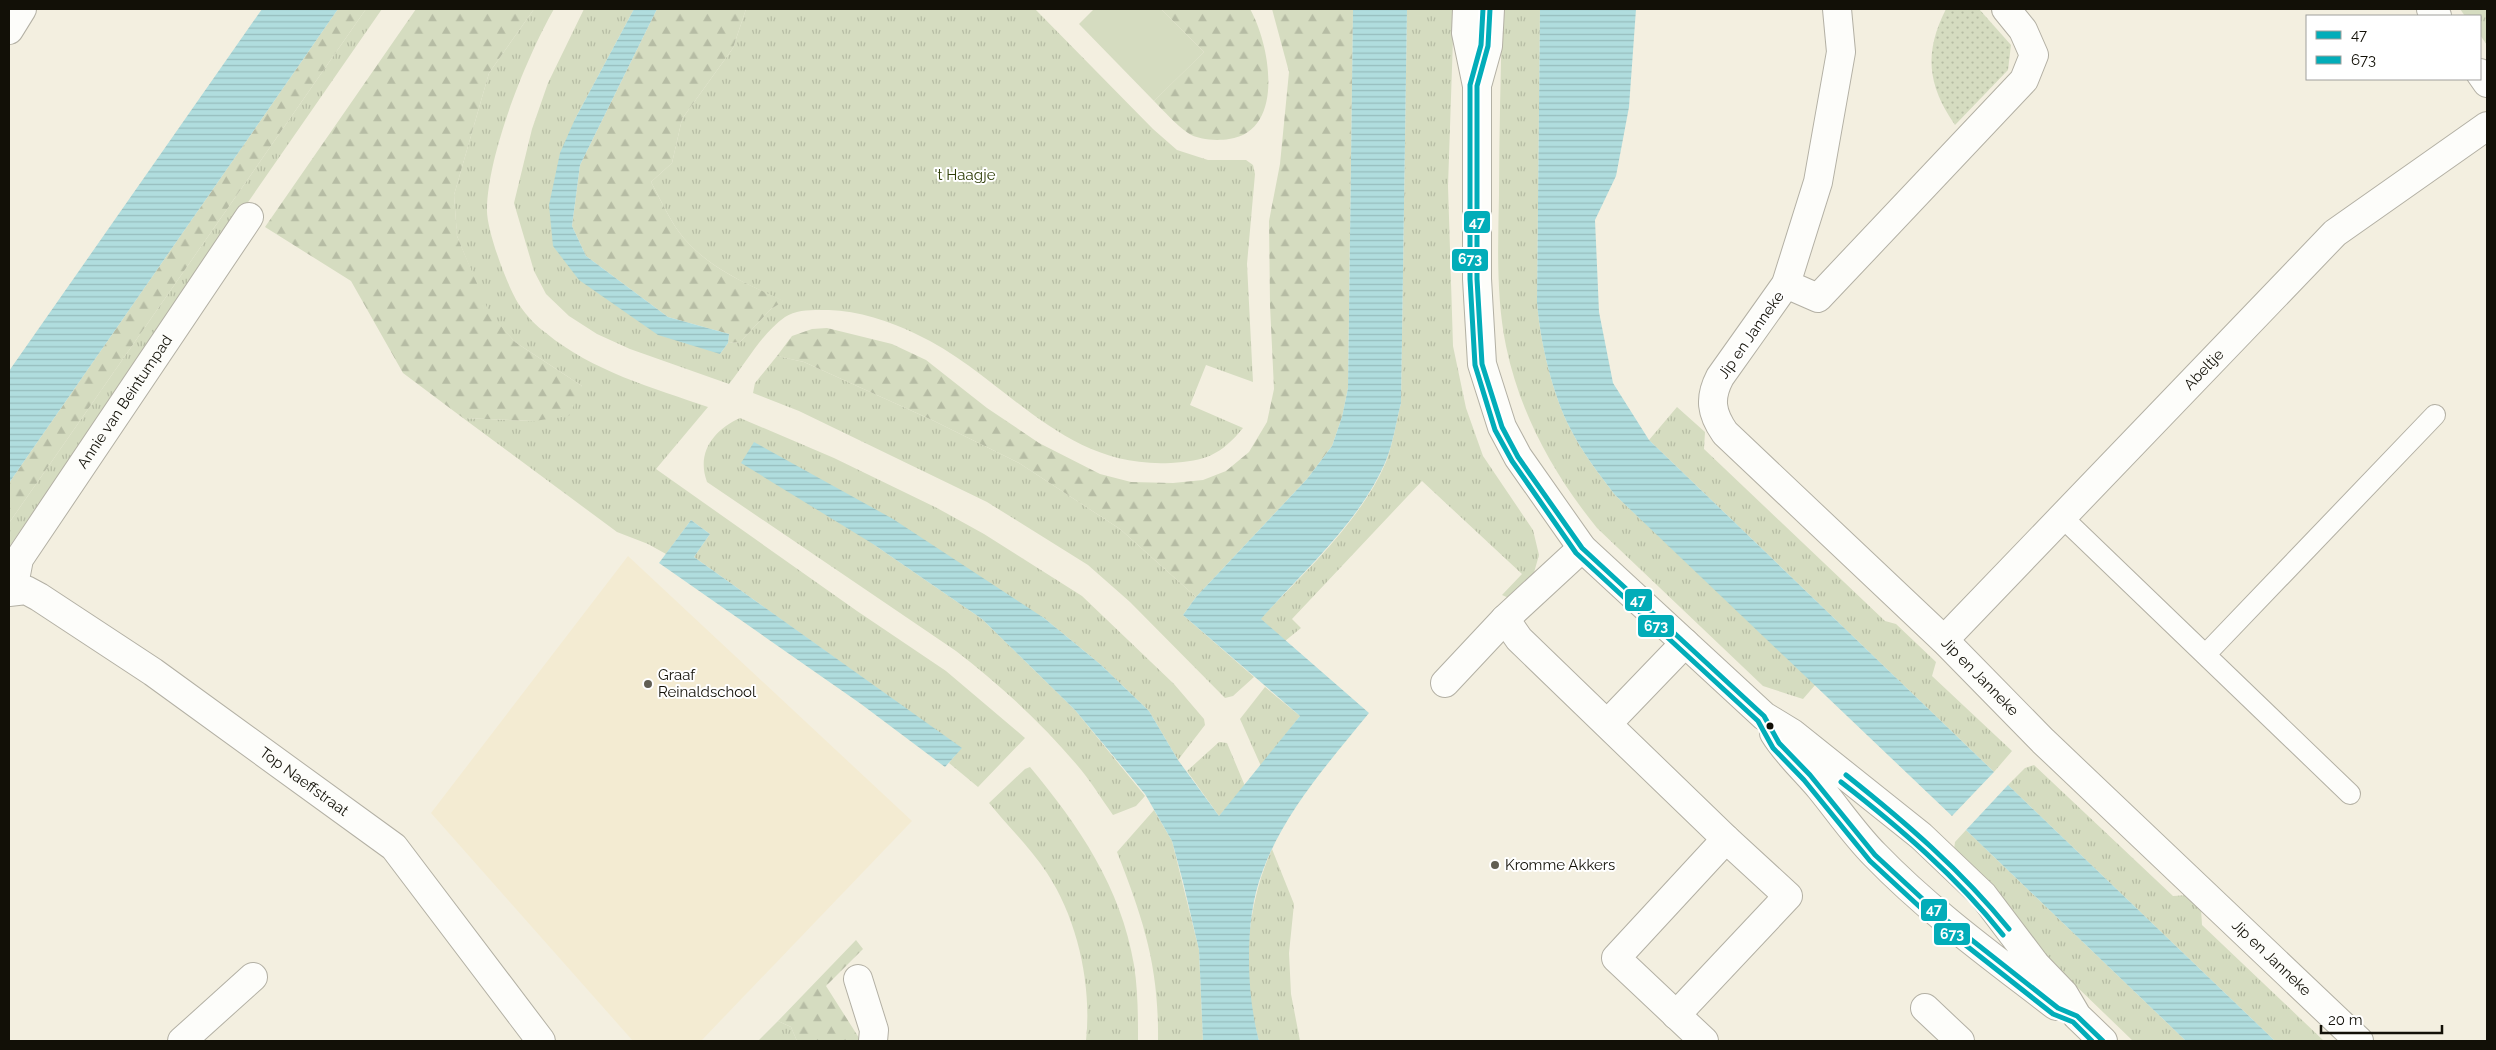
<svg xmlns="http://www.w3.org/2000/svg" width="2496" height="1050" font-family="Raleway,sans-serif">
  <defs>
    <pattern id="grass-tufts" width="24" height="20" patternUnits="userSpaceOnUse" patternTransform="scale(1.25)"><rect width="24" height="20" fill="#d5dcc0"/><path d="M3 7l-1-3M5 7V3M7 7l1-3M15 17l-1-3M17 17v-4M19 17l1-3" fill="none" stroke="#b6bca4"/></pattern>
    <pattern id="forest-firs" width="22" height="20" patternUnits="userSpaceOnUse" patternTransform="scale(1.25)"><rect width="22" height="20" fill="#d5dcc0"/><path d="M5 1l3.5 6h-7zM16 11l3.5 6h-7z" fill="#b6bca4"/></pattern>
    <pattern id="park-dots" width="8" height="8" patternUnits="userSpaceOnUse" patternTransform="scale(1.25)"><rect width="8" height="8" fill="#d5dcc0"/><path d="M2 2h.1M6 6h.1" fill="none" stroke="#b6bca4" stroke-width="1.8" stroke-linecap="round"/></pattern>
    <pattern id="water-rules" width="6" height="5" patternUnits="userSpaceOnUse" patternTransform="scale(1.25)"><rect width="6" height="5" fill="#b0ddde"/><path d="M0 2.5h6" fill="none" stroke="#96bdbd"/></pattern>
  </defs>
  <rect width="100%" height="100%" fill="#f3efe0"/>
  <path fill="#f3ebd2" d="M628,556L912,821L701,1041H633L431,813Z"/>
  <path fill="url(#grass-tufts)" d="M366,9H382L9,547V523Z
    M534,9H554C526,58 488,153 487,209C486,229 508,289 520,306C527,316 536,326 546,333C592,371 653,388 708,407L656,469L857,611L946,671L1025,738L978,787L949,763L961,748L694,557L710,534L691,520L666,554L648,544L617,532L463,418L534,421L582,386L515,342L488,312L457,236L454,195L489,73Z
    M584,9H634L575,119L553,246L720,354L728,343L740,342L771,309L783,301C745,283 705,267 679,232C668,217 660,198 651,182L672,163L682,119L733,48L746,9H1035L1153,129L1177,150L1208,160H1246L1253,165L1255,174L1247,264L1253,382L1206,365L1190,405L1243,428C1221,455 1205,461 1171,463C1060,469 1006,376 916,334C890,321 858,311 829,310C814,310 797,309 785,317C762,333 746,363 729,384L630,349L597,334L569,316L546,294L534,271L514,203L532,129L548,83Z
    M1407,9H1454L1448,186L1453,346L1466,408L1483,456L1533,530L1539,555L1533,576L1511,599L1502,595L1522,574L1422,481L1292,619L1301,628L1285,641L1260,619C1304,573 1361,521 1386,462C1393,444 1396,422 1401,403Z
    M1502,9H1540L1537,302C1540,341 1552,393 1570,428C1582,452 1599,474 1615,495L1816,684L1803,699L1763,686L1597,528C1554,475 1520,414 1506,346C1496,297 1498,245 1499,195C1499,133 1501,71 1502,9Z
    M2460,9H2487V45L2480,35V16H2465Z
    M777,356L804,362L932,420L1019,463L1120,529L1196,597L1183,615L1254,677L1233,696L1225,698L1130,602L1088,565L987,502L799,411L753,393L755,383Z
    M1677,407L1705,432L1704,449L1885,621L1896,624L1936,662L1932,676L2012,751L1994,772L1649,440Z
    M740,418L834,458L937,508L984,534L1082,596L1174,684L1204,719L1205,725L1178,760L1149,711L1100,664L1044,618L873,544L982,619L1075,710L1145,796L1136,806L1113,815C1101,798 1090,780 1077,765C1041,722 1000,685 956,651L707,482C696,452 714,430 740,418Z
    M1265,687L1300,716L1261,766L1240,719Z
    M1219,742L1227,743L1245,786L1219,816L1187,771Z
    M2034,765L2173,896L2190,895L2201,909L2202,925L2324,1041H2275L2008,785L2025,768Z
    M1030,767C1079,826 1121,887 1134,965C1138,990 1138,1016 1138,1041H1086C1092,986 1078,920 1047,873C1031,849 1008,826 989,803L1025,769Z
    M1154,810L1172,841L1199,950L1203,1041H1158C1159,967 1144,921 1117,852Z
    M1966,830L2186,1041H2133L2048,959L1954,849L1955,842Z
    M1272,849L1294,904L1289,953L1291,994L1300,1041H1259C1241,979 1245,909 1272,849Z
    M778,1021L791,1027L797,1041H758Z"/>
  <path fill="url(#forest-firs)" d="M338,9H366L9,523V483Z
    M416,9H534L489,73L454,195L457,236L489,312L515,342L582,386L569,416L534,421L463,418L403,373L351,281L265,227Z
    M657,9H746L733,48L682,119L672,163L651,182C660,198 668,217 679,232C705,267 745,283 784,301L771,309L740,342L728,343L729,334L668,317L586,256L572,226L580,165Z
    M1161,9H1250C1270,44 1286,131 1229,139C1217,141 1198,140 1188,133C1175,124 1165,112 1154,101L1204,52Z
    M1272,9H1353L1348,388L1342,417L1332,446L1307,479L1196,597L1120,529L1019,463L932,420L804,362L777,356L792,336L812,329L827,328L892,344L926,360L987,408L1039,443L1100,474L1131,482L1173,483L1203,480L1226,471L1249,452L1267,422L1274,389L1270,305L1269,221L1280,164L1289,72Z
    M856,940L863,949L826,986L861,1041H797L791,1027L778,1021Z"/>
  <path fill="url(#park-dots)" d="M1946,9H1979L2011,45L2008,70L1955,125C1927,85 1924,52 1946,9Z"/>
  <path fill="#d5dcc0" d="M1094,9H1161L1204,52L1154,101L1079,24Z"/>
  <path fill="url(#water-rules)" d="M262,9H338L9,483V371Z
    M634,9H657L580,165L572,226L586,256L668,317L729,334L728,343L720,354L658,335L579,280L553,246L549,205L560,153L575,119Z
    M1353,9H1407L1401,403C1396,422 1393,445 1385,463C1358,524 1304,570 1261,619L1369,713C1330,761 1285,811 1263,870C1252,898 1249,929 1249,959C1249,986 1252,1015 1259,1041H1203L1199,950L1183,882L1172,841L1145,794L1075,710L982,619L873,544L741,463L754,442L893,519L1044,618L1100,664L1149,711L1178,760L1219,816L1300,716L1183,615L1196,597L1307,479L1332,446L1342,417L1348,388Z
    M1540,9H1636L1629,107L1616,176L1595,220L1599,312L1613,383L1649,440L1994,772L1952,816L1615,495C1599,474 1582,452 1570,428C1552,393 1540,341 1537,302Z
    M691,520L710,534L694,557L962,748L945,767L861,704L659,563Z
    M2008,785L2275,1041H2186L1966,830Z"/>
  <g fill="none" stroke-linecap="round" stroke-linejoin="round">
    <g stroke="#b3b0a4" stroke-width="22">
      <path id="lane" d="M2063,518L2350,794
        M2206,654L2435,415"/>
    </g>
    <g stroke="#b3b0a4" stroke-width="30">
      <g id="street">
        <path id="s1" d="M1837,9L1841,52L1818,182L1786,284L1720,377C1709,398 1711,413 1725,433L1944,640L2043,741L2359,1041"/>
        <path d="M2431,9L2437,16"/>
        <path d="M9,30L22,9"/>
        <path d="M2480,73L2487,83"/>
        <path d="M1786,284L1818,298L2024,80L2034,55L2023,30L2006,9"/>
        <path id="s2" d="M13,590L19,559L249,217"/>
        <path id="s3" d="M9,592L26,590L39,597L153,672L394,847L541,1041"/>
        <path d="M1505,619L1519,639L1726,839L1788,896L1676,1015"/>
        <path id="s4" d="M1944,640L2335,233L2487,126"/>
        <path d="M1445,683L1505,619L1582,548"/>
        <path d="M1608,723L1685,643"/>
        <path d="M858,979L874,1030L873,1041"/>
        <path d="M1925,1008L1960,1041"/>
        <path d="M182,1041L253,977"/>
        <path d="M1704,1041L1616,958L1726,839"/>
      </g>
    </g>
    <g stroke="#b3b0a4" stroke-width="30">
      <path id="secondary" d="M1467,9L1466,33L1477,86V279L1482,364L1502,427L1518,457L1582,548L1764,716L1792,733L1921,836L1983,895L2036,965L2064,994L2077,1016L2103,1041
        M1478,82L1488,46L1490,9
        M1774,733C1786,753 1805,770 1820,788C1838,810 1855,835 1875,855C1930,912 1994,958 2056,1006"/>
    </g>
    <use href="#lane" stroke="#fdfdfa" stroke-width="20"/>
    <use href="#street" stroke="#fdfdfa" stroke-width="28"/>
    <use href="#secondary" stroke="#fdfdfa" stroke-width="28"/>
    <g stroke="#fff" stroke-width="9">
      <path id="bus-1" d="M1490,9L1488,46L1477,86V279L1482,364L1502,427L1518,457L1582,548L1764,716L1779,743L1810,775L1875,855L1940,915L2058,1008L2077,1016L2103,1041
        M1846,775C1905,822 1961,870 2009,929"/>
    </g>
    <g stroke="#fff" stroke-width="9">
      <path id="bus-2" d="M1483,9L1481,45L1470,85V279L1475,365L1495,430L1512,461L1576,553L1758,721L1773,748L1804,780L1870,861L1935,921L2053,1014L2073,1022L2092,1041
        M1841,782C1900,828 1956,876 2003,935"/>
    </g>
    <use href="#bus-1" stroke="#02adb9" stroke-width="5"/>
    <use href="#bus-2" stroke="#02adb9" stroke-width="5"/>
  </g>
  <g fill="#615e53" stroke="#fff" stroke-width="2">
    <circle cx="648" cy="684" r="5"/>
    <circle cx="1495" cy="865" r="5"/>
  </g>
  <circle fill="#121007" stroke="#fff" stroke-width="2" cx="1770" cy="726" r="4.5"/>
  <g text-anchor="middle" stroke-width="4" stroke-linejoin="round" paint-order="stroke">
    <g font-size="15" fill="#2e3d07" stroke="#fff">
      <text x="965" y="180">'t Haagje</text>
    </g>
    <g font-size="15" fill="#121007" stroke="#fff">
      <text transform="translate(1751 335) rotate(-55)" y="5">Jip en Janneke</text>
      <text dy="5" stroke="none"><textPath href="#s4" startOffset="375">Abeltje</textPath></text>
      <text dy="5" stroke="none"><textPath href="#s2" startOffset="221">Annie van Beintumpad</textPath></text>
      <text dy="5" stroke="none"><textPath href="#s1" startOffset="809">Jip en Janneke</textPath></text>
      <text dy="5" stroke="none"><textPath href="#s3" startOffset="355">Top Naeffstraat</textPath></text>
      <text dy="5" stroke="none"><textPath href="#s1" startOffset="1214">Jip en Janneke</textPath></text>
    </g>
    <g font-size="15" fill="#121007" stroke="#fff" text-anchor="start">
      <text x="658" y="680">Graaf<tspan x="658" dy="17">Reinaldschool</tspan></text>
      <text x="1505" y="870">Kromme Akkers</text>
    </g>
  </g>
  <g stroke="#fff" stroke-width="2">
    <rect x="1463" y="210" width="28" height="24" rx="5" fill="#02adb9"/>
    <rect x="1451" y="248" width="38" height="24" rx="5" fill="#02adb9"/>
    <rect x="1624" y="588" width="29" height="24" rx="5" fill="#02adb9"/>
    <rect x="1637" y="614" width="38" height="24" rx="5" fill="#02adb9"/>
    <rect x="1920" y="898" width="28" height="24" rx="5" fill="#02adb9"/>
    <rect x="1933" y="922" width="38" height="24" rx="5" fill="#02adb9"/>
  </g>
  <g font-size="14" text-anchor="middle" font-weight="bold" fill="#fff">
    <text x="1477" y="227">47</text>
    <text x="1470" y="264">673</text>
    <text x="1638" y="605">47</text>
    <text x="1656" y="631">673</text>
    <text x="1934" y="914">47</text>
    <text x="1952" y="939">673</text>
  </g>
  <rect width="2496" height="1050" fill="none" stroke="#121007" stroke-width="20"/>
  <rect x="2306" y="15" width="175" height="65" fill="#ffffff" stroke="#a09f9c"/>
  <rect x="2316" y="31" width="25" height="8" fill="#02adb9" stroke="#a09f9c"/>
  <text x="2351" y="40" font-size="15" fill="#121007">47</text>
  <rect x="2316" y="56" width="25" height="8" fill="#02adb9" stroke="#a09f9c"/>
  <text x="2351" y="65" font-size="15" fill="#121007">673</text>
  <path d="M2321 1025v8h121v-8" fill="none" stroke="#121007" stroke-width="2.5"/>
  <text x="2328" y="1025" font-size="15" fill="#121007" stroke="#ffffff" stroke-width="4" paint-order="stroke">20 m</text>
</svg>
